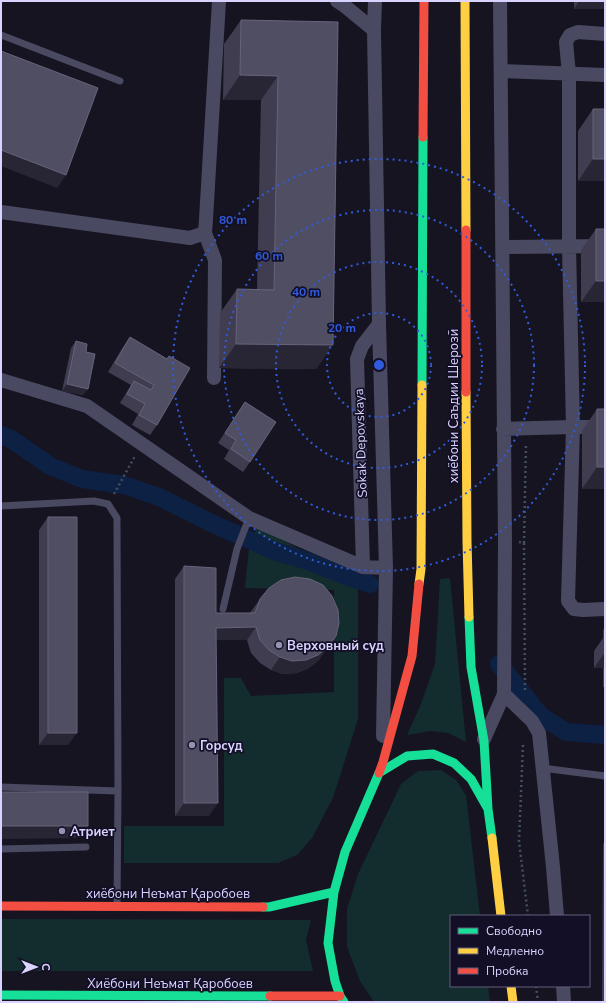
<svg xmlns="http://www.w3.org/2000/svg" width="606" height="1003" font-family="'Nunito Sans',sans-serif">
  <rect width="100%" height="100%" fill="#161421"/>
  <path fill="#132c2d" d="M257,526L358,581V719L333,798L312,838L297,855L278,863H124V826H224V678H241L251,696L334,692V590L245,588L249,548Z
    M450,578L466,742L448,733L431,731L407,735L421,704L435,664L440,579Z
    M441,770L456,780L466,795L480,916H451V986H488L490,1002H374L360,981L347,947V909L358,874L401,784L418,771Z
    M1,919L311,920L306,940L313,971H1Z"/>
  <g fill="none" stroke-linecap="round" stroke-linejoin="round">
    <path stroke="#0d2144" stroke-width="18" d="M1,435L11,439L50,466L82,479L124,485L159,497L209,522L274,551L305,560L343,575L370,584
      M499,664L532,705
      M536,710L541,716L566,732L605,735"/>
    <path stroke="#44505f" stroke-width="2.5" stroke-dasharray="2 3" stroke-linecap="butt" d="M114,494L135,456
      M519,542L524,543L525,692
      M524,543L526,443
      M523,745L519,841L528,916
      M536,986L538,1002"/>
    <path stroke="#4a4962" stroke-width="7" d="M1,35L120,81
      M1,506L94,501L108,504L117,518L118,791L117,904
      M223,609L237,549L249,518
      M542,768L605,776
      M1,787L118,791
      M1,849L86,847"/>
    <path stroke="#4a4962" stroke-width="14" d="M337,1L346,7L374,30
      M375,1L374,30L379,324L386,568L383,736
      M605,34L578,32L570,35L566,42L569,74V246L573,427L568,601L574,609L583,610L605,609
      M501,71L605,75
      M1,212L190,238L205,233L206,219L219,1
      M205,233L215,260L214,378
      M502,247L605,246
      M1,380L87,406L249,518L363,567L386,568
      M503,429L573,427H605
      M363,567L357,359L362,346L379,324
      M504,694L532,721L539,733L553,867L557,916
      M484,739L504,694L505,542L500,1
      M563,986L564,1002"/>
    <path stroke="#16e098" stroke-width="9" d="M422,385L423,137
      M469,617L471,667L484,741L488,809
      M263,907H269L334,892
      M1,995L270,996
      M344,1002L340,996L335,981L328,943L334,892L345,852L379,773L407,756L433,754L454,763L471,779L488,809L492,838"/>
    <path stroke="#ffcf43" stroke-width="9" d="M465,1L466,230
      M466,392L467,541L469,617
      M419,584L421,569L422,385
      M492,838L501,916
      M511,986L513,1002"/>
    <path stroke="#f24e42" stroke-width="9" d="M423,137L424,1
      M466,230V392
      M379,773L383,762L412,656L419,584
      M1,906L263,907
      M270,996H340"/>
  </g>
  <path fill="#403d50" d="M574,1H605V9H574Z
    M241,20L338,22L333,345L316,369L219,368L220,313L237,289H257L261,100H223L224,44Z
    M593,109L605,181H578V131Z
    M596,229L605,302H581V250Z
    M130,337L167,359L169,356L157,425L150,435L132,425L138,414L120,403L131,385L108,372L123,347Z
    M76,341L86,352L83,395L62,391L71,348Z
    M245,402L250,462L243,472L224,459L229,450L218,443Z
    M597,409L605,489H582V431Z
    M48,517L68,745H39V530Z
    M184,566L216,613H250L260,599L319,660L309,668L297,673L283,674L271,670L260,663L251,653L247,640H216L209,816H175V579Z
    M605,627V687H603V668H594V651L603,638V630Z
    M605,841V1002H602L603,844Z"/>
  <path fill="#282635" d="M579,1H605V9H574Z
    M240,75L278,76L261,100H223Z
    M1,150L66,175L57,188L1,166Z
    M593,159H605V181H578Z
    M596,281H605V302H581Z
    M236,344L333,345L316,369L219,368Z
    M67,384L88,389L83,395L62,391Z
    M597,467H605V489H582Z
    M256,627L247,640H207L216,628Z
    M328,647L319,660L309,668L297,673L283,674L271,670L280,657Z
    M605,652V666L603,668H594Z
    M48,733H77L68,745H39Z
    M184,803H218L209,816H175Z
    M1,826H88L80,838L1,839Z"/>
  <path fill="#504e63" stroke="#66637b" d="M241,20L338,22L333,345L236,344L237,289L274,290L278,76L240,75Z
    M1,51L98,88L66,175L1,150Z
    M593,109H605V159H593Z
    M596,229H605V281H596Z
    M130,337L167,359L169,356L190,368L157,425L139,415L145,404L127,394L134,381L151,390L154,385L115,363Z
    M76,341L87,344L86,352L95,354L88,389L67,384Z
    M245,402L276,422L250,462L231,449L236,440L225,433Z
    M597,409H605V467H597Z
    M48,517H77V733H48Z
    M184,566L216,568V613H255L260,599L269,588L281,580L295,577L310,579L323,585L332,596L338,610L339,623L336,636L328,647L318,655L306,660L292,661L280,657L269,650L260,640L256,627L216,628L218,803H184Z
    M1,792H88V826H1Z"/>
  <g fill="none" stroke="#305bdc" stroke-width="2" stroke-dasharray="2 4">
    <circle cx="379" cy="365" r="52"/>
    <circle cx="379" cy="365" r="103"/>
    <circle cx="379" cy="365" r="155"/>
    <circle cx="379" cy="365" r="206"/>
  </g>
  <g fill="#9591b1" stroke="#130f26" stroke-width="1.5">
    <circle cx="279" cy="645" r="4"/>
    <circle cx="192" cy="745" r="4"/>
    <circle cx="62" cy="831" r="4"/>
  </g>
  <g text-anchor="middle" stroke-width="3.5" stroke-linejoin="round" paint-order="stroke">
    <g font-size="13" fill="#d9d4ff" stroke="#130f26">
      <text transform="translate(453 406) rotate(-90)" y="5">хиёбони Саъдии Шерозӣ</text>
      <text transform="translate(360 443) rotate(-92)" y="5">Sokak Depovskaya</text>
      <text x="168" y="898">хиёбони Неъмат Қаробоев</text>
      <text x="170" y="988">Хиёбони Неъмат Қаробоев</text>
    </g>
    <g font-size="13" font-weight="bold" fill="#d9d4ff" stroke="#130f26" text-anchor="start">
      <text x="287" y="650">Верховный суд</text>
      <text x="200" y="750">Горсуд</text>
      <text x="70" y="836">Атриет</text>
    </g>
  </g>
  <circle cx="379" cy="365" r="6" fill="#305bdc" stroke="#130f26" stroke-width="2"/>
  <g font-size="12" text-anchor="middle" font-weight="bold" fill="#305bdc" stroke="#130f26" stroke-width="3.5" stroke-linejoin="round" paint-order="stroke">
    <text x="233" y="224">80 m</text>
    <text x="269" y="260">60 m</text>
    <text x="306" y="296">40 m</text>
    <text x="342" y="332">20 m</text>
  </g>
  <rect width="606" height="1003" fill="none" stroke="#d9d4ff" stroke-width="4"/>
  <rect x="450" y="915" width="140" height="72" fill="#130f26" stroke="#625e7d"/>
  <rect x="458" y="928" width="20" height="6" fill="#16e098" stroke="#625e7d"/>
  <text x="486" y="935" font-size="12" fill="#d9d4ff">Свободно</text>
  <rect x="458" y="948" width="20" height="6" fill="#ffcf43" stroke="#625e7d"/>
  <text x="486" y="955" font-size="12" fill="#d9d4ff">Медленно</text>
  <rect x="458" y="968" width="20" height="6" fill="#f24e42" stroke="#625e7d"/>
  <text x="486" y="975" font-size="12" fill="#d9d4ff">Пробка</text>
  <g transform="translate(36 967) rotate(90)" stroke="#130f26" stroke-width="3" paint-order="stroke">
  <path d="M0-3L7 15L0 10L-7 15Z" fill="#d9d4ff"/>
  <text y="-6" font-size="11" font-weight="bold" text-anchor="middle" fill="#d9d4ff">С</text>
  </g>
</svg>
